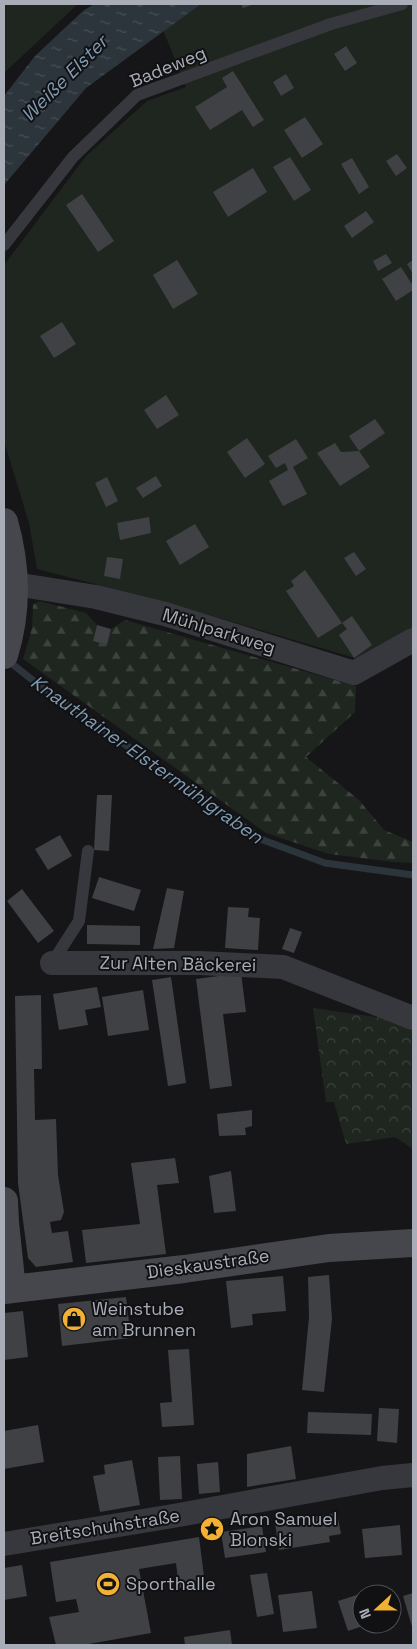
<svg xmlns="http://www.w3.org/2000/svg" width="417" height="1649" font-family="'Space Grotesk',sans-serif">
  <defs>
    <pattern id="forest-firs" width="22" height="20" patternUnits="userSpaceOnUse" patternTransform="scale(1.25)"><rect width="22" height="20" fill="#1e261f"/><path d="M5 1l3.5 6h-7zM16 11l3.5 6h-7z" fill="#3c433d"/></pattern>
    <pattern id="park-crowns" width="20" height="18" patternUnits="userSpaceOnUse" patternTransform="scale(1.25)"><rect width="20" height="18" fill="#1e261f"/><path d="M2 6a3 3 0 1 1 6 0M12 15a3 3 0 1 1 6 0" fill="none" stroke="#3c433d"/></pattern>
    <pattern id="water-ripples" width="26" height="14" patternUnits="userSpaceOnUse" patternTransform="scale(1.25)"><rect width="26" height="14" fill="#2c353c"/><path d="M2 4q2-2 4 0t4 0M15 11q2-2 4 0t4 0" fill="none" stroke="#485056"/></pattern>
  </defs>
  <rect width="100%" height="100%" fill="#161618"/>
  <path fill="url(#forest-firs)" d="M39,601L86,613L97,625L93,641L107,645L111,629L125,620L356,686L355,712L306,757L359,800L384,830L413,842V863L394,862L329,854L266,833L23,659L32,628L33,605Z"/>
  <path fill="url(#park-crowns)" d="M313,1008L382,1018L413,1031V1149L395,1137L346,1144L334,1102H326Z"/>
  <path fill="#1e261f" d="M4,4H78L4,73Z
    M201,4H413V628L358,659L172,604L37,569L29,523L4,441V265L86,156L147,101L186,87L163,30Z"/>
  <path fill="url(#water-ripples)" d="M94,4H201L86,88L4,185V96L35,56L83,11Z"/>
  <g fill="none" stroke-linecap="round" stroke-linejoin="round">
    <path stroke="#2c353c" stroke-width="7" d="M6,659L35,682L263,840L325,863L413,875"/>
  </g>
  <path fill="#404145" d="M241,4H254L243,8Z
    M346,46L357,63L345,71L334,54Z
    M233,71L264,120L253,127L242,110L210,130L195,107L227,87L222,78Z
    M286,74L294,88L281,96L273,82Z
    M305,117L323,144L302,158L284,130Z
    M397,154L407,168L396,176L386,161Z
    M290,157L311,190L294,201L273,167Z
    M352,158L369,187L359,194L341,164Z
    M253,168L267,192L228,217L213,192Z
    M82,194L114,241L98,252L66,205Z
    M366,211L374,222L352,238L344,226Z
    M386,254L392,263L378,271L373,261Z
    M177,260L198,294L173,309L153,275Z
    M413,260V274L407,264Z
    M401,267L413,286V290L396,301L382,279Z
    M62,322L76,344L54,358L40,336Z
    M166,395L179,415L157,429L144,410Z
    M375,419L385,433L359,451L370,467L340,486L317,453L335,443L341,452L359,451L349,436Z
    M247,438L265,464L245,478L227,452Z
    M296,439L308,458L293,467L307,494L283,506L269,481L288,470L285,463L276,468L268,456Z
    M156,476L162,486L143,498L136,488Z
    M107,477L118,501L106,507L95,483Z
    M149,517L151,533L120,540L117,523Z
    M195,524L209,547L180,565L166,541Z
    M354,552L366,569L356,576L344,558Z
    M107,557L123,559L120,579L104,576Z
    M305,570L342,623L318,638L286,591L294,586L291,581Z
    M352,616L372,645L354,658L339,635L347,629L342,623Z
    M97,625L111,629L107,645L93,641Z
    M97,795H112L109,851L94,850Z
    M60,835L72,856L48,870L35,849Z
    M99,877L141,890L134,911L92,898Z
    M167,888L184,891L174,948L153,949Z
    M22,889L54,931L38,943L7,901Z
    M228,907L249,908L248,917L260,918L258,950L225,948Z
    M87,925L140,926V945L87,944Z
    M290,928L302,932L294,953L282,949Z
    M241,973L246,1012L223,1014L232,1086L210,1089L196,979Z
    M171,977L186,1083L168,1086L152,980Z
    M97,987L101,1007L85,1010L88,1025L59,1030L53,994Z
    M143,990L149,1030L108,1036L102,997Z
    M41,995L42,1069H34L35,1120L56,1119L58,1175L64,1212L61,1220L50,1222L52,1233L68,1231L73,1262L36,1267L28,1258L18,1183L15,996Z
    M252,1110V1126L245,1128L246,1135L219,1136L217,1114Z
    M175,1158L179,1183L157,1185L166,1254L86,1263L82,1230L140,1224L131,1163Z
    M231,1171L236,1211L214,1213L209,1176Z
    M329,1275L332,1319L324,1392L302,1390L309,1317L308,1277Z
    M283,1276L286,1311L252,1314L253,1325L231,1328L226,1281Z
    M126,1297L131,1338L62,1346L58,1304Z
    M23,1311L28,1357L4,1360V1313Z
    M189,1349L194,1425L162,1427L160,1403L172,1402L168,1350Z
    M379,1408L399,1409L397,1443L377,1441Z
    M308,1412L372,1414L371,1435L307,1433Z
    M38,1425L44,1462L4,1469V1431Z
    M291,1446L296,1479L247,1487V1454Z
    M180,1456L182,1499L160,1500L158,1457Z
    M132,1460L140,1505L100,1512L93,1476L105,1474L104,1465Z
    M218,1462L220,1492L199,1494L197,1464Z
    M337,1513L341,1534L329,1536L330,1542L279,1550L275,1523Z
    M400,1525L402,1555L365,1558L362,1529Z
    M262,1526L266,1552L225,1558L221,1532Z
    M199,1537L205,1584L179,1588L176,1563L139,1569L151,1633L83,1645H56L49,1617L79,1612L76,1599L56,1602L50,1562Z
    M22,1565L27,1596L4,1600V1568Z
    M267,1573L274,1614L257,1617L250,1575Z
    M312,1591L317,1628L283,1632L278,1595Z
    M366,1592L367,1594H362V1624H369L348,1631L338,1601Z
    M413,1593V1630L403,1596Z
    M230,1630L232,1645H185L184,1637Z"/>
  <g fill="none" stroke-linecap="round" stroke-linejoin="round">
    <path stroke="#37383d" stroke-width="12" d="M4,245L73,157L137,95L331,24L402,4
      M52,963L79,921L88,851"/>
    <path stroke="#37383d" stroke-width="24" d="M15,584L96,597L165,614L354,673L413,640
      M52,963H200L283,967L413,1018
      M4,1544L173,1516L382,1478L413,1475"/>
    <path stroke="#45474d" stroke-width="28" d="M4,522C17,567 18,610 4,655
      M4,1201L5,1223L12,1289
      M4,1290L184,1269L329,1248L413,1243"/>
  </g>
  <defs>
    <g id="shop-disc" transform="scale(1.25)"><circle r="9.5" fill="#f2b134" stroke="#111113"/><path d="M-5-2.5h2.3a2.7 3.5 0 0 1 5.4 0H5L5.5 6h-11ZM-1.5-2.5h3a1.5 2.3 0 0 0-3 0Z" fill="#111"/></g>
    <g id="sight-disc" transform="scale(1.25)"><circle r="9.5" fill="#f2b134" stroke="#111113"/><path d="M0-6L1.8-2.2L6-1.7L2.9 1.2L3.7 5.4L0 3.3L-3.7 5.4L-2.9 1.2L-6-1.7L-1.8-2.2Z" fill="#111"/></g>
    <g id="stadium-disc" transform="scale(1.25)"><circle r="9.5" fill="#f2b134" stroke="#111113"/><path d="M0-5a6.5 5 0 1 0 0 10a6.5 5 0 1 0 0-10ZM-3.5-1.8h7v3.6h-7Z" fill="#111"/></g>
  </defs>
  <g fill-rule="evenodd">
    <use href="#shop-disc" x="74" y="1319"/>
    <use href="#sight-disc" x="212" y="1529"/>
    <use href="#stadium-disc" x="108" y="1584"/>
  </g>
  <g text-anchor="middle" stroke-width="4" stroke-linejoin="round" paint-order="stroke">
    <g font-size="18" fill="#a8adb8" stroke="#111113">
      <text transform="translate(168 67) rotate(-22)" y="6">Badeweg</text>
      <text transform="translate(219 631) rotate(17)" y="6">Mühlparkweg</text>
      <text transform="translate(178 964) rotate(1)" y="6">Zur Alten Bäckerei</text>
      <text transform="translate(208 1264) rotate(-8)" y="6">Dieskaustraße</text>
      <text transform="translate(105 1527) rotate(-9)" y="6">Breitschuhstraße</text>
    </g>
    <g font-size="18" fill="#a8adb8" stroke="#111113" text-anchor="start">
      <text x="92" y="1315">Weinstube<tspan x="92" dy="21">am Brunnen</tspan></text>
      <text x="230" y="1525">Aron Samuel<tspan x="230" dy="21">Blonski</tspan></text>
      <text x="126" y="1590">Sporthalle</text>
    </g>
    <g font-size="19" font-style="italic" fill="#7f9bb3" stroke="#111113">
      <text transform="translate(64 78) rotate(-45)" y="7">Weiße Elster</text>
      <text transform="translate(147 759) rotate(35)" y="7">Knauthainer Elstermühlgraben</text>
    </g>
  </g>
  <rect width="417" height="1649" fill="none" stroke="#a8adb8" stroke-width="10"/>
  <g transform="translate(377 1609) rotate(249)"><circle r="24" fill="#111113" stroke="#4d4f55"/>
  <path d="M0-4L9 19L0 12L-9 19Z" fill="#f2b134"/>
  <text y="-8" font-size="14" font-weight="bold" text-anchor="middle" fill="#a8adb8">N</text>
  </g>
</svg>
